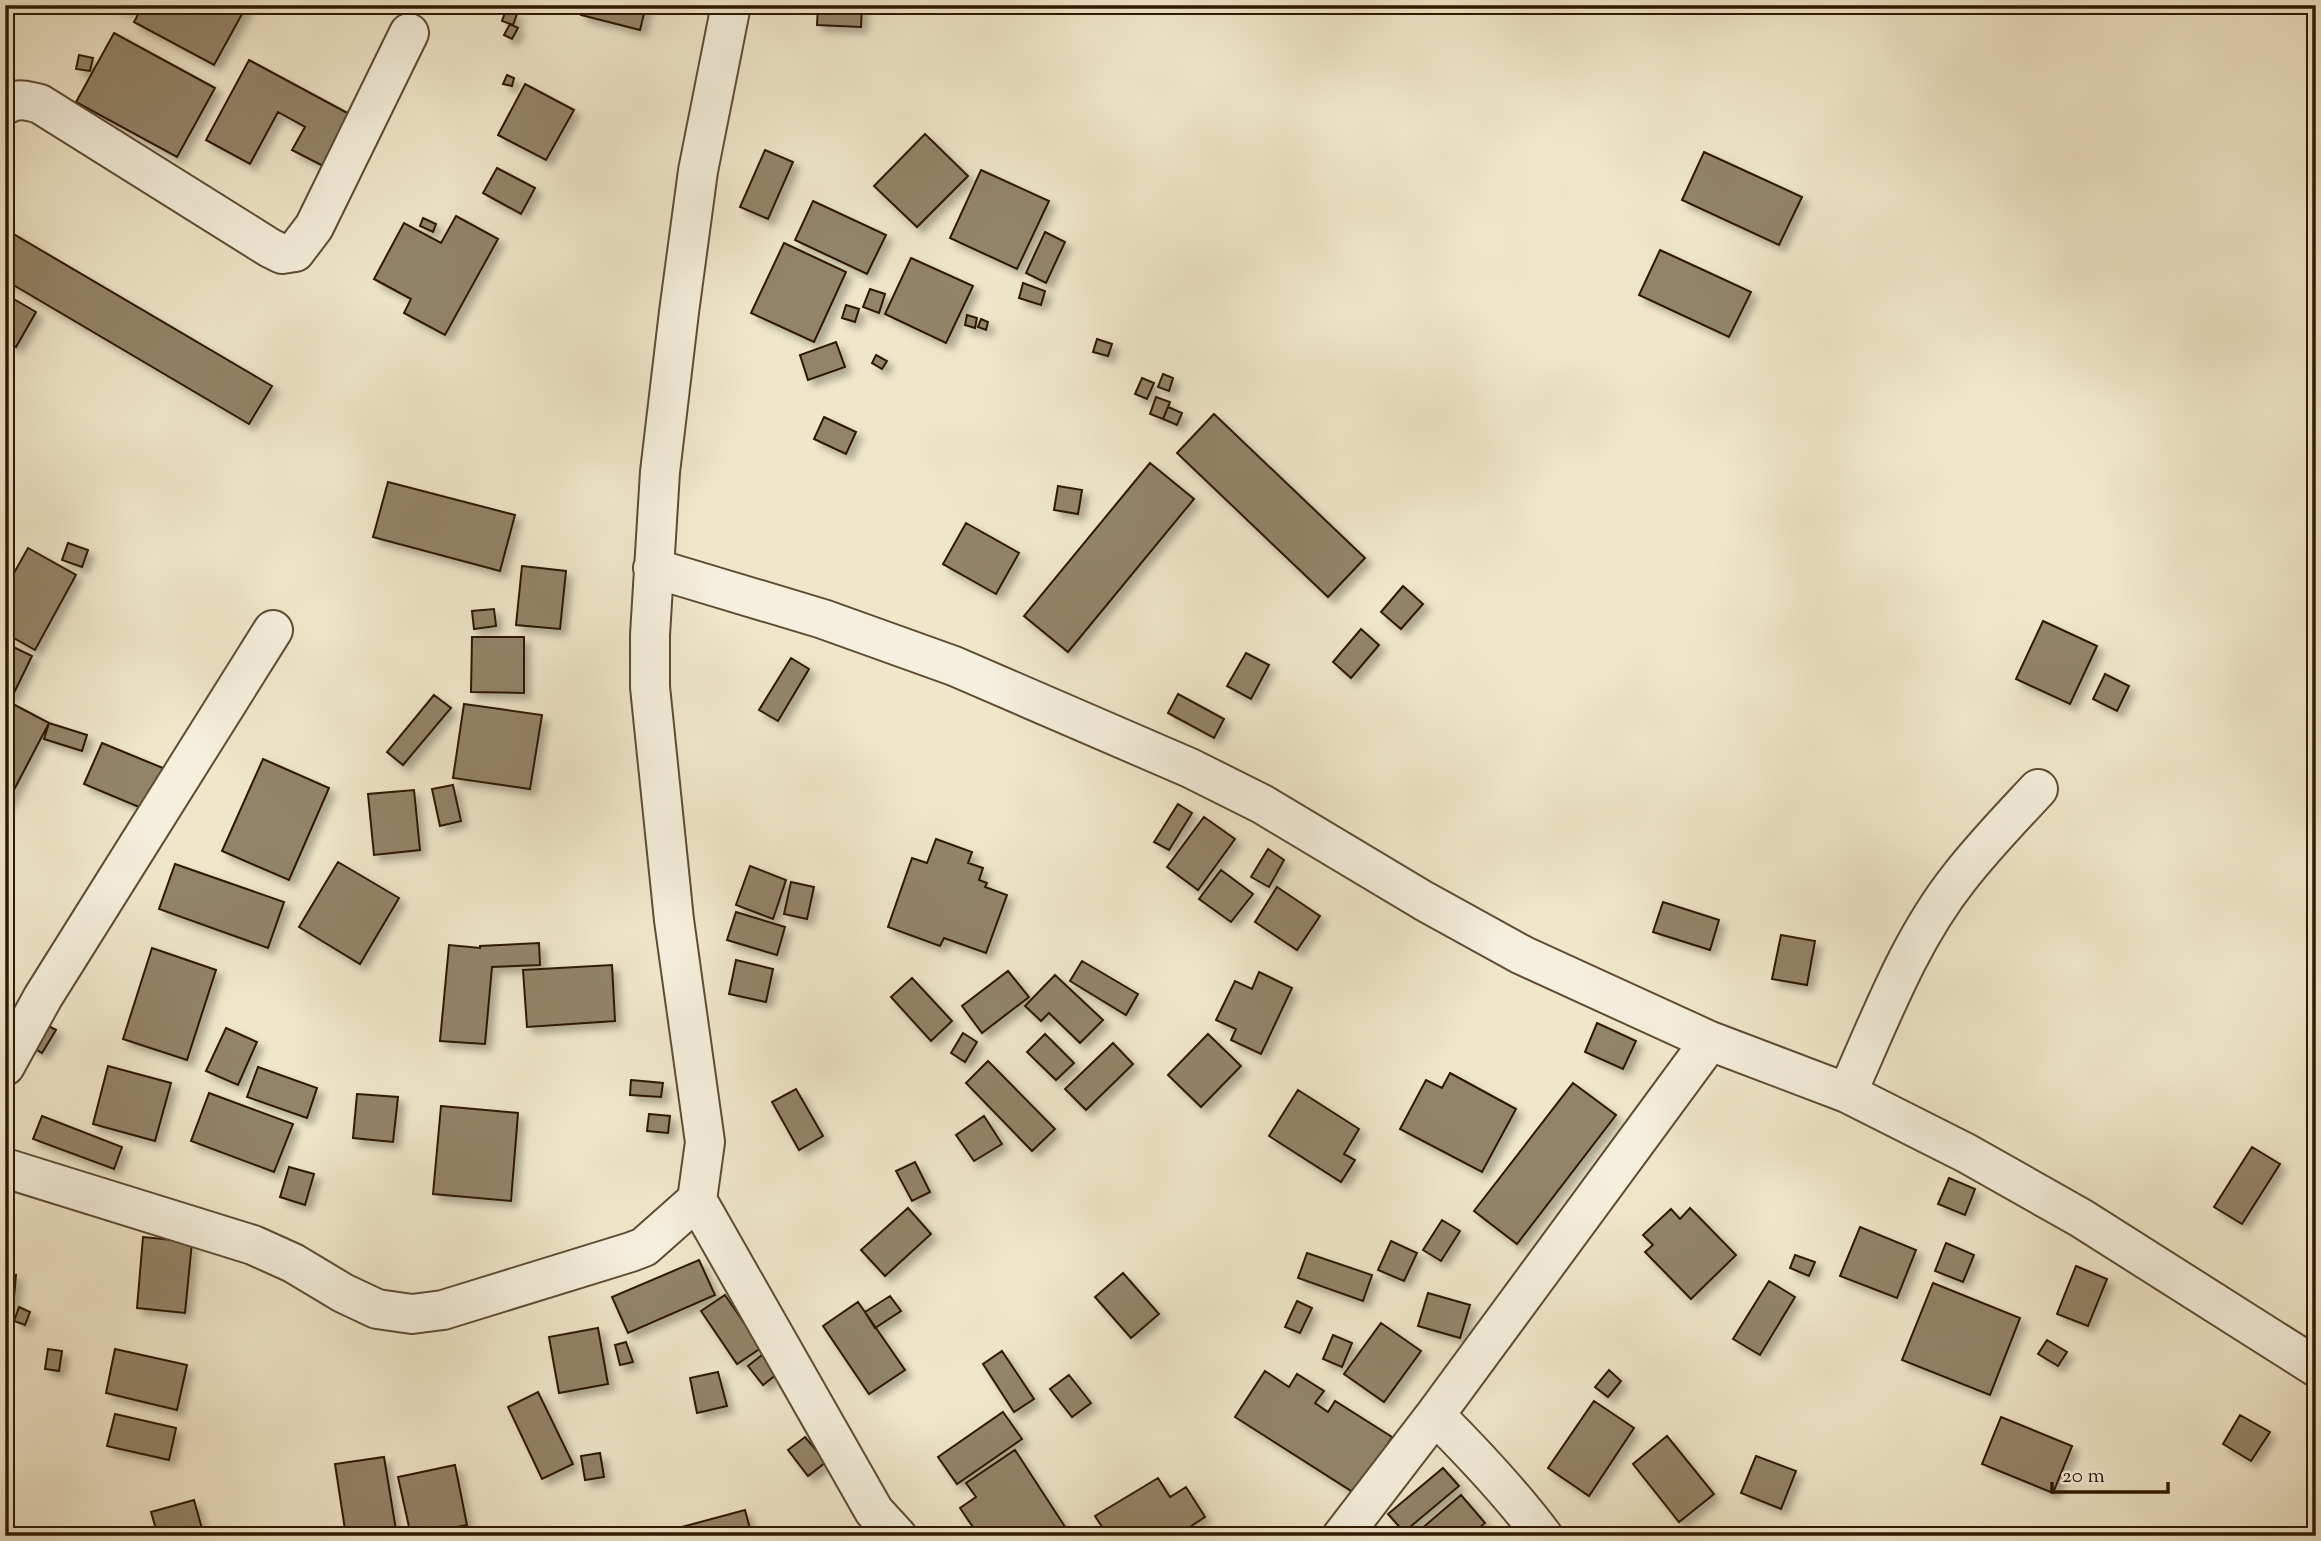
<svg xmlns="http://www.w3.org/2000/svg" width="2321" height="1541" font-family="'Sorts Mill Goudy',serif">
  <defs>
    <filter id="shadow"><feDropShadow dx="6" dy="6" stdDeviation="3.5" flood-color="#0004"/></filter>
  </defs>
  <rect width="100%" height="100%" fill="#f0e7ca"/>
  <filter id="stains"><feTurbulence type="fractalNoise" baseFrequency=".00286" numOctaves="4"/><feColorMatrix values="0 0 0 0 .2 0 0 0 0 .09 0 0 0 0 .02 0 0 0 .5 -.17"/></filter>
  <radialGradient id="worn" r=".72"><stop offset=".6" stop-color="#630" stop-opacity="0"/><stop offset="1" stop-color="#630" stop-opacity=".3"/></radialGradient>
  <path fill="#938469" stroke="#2e1900" stroke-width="2" filter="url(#shadow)" d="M110,5H131L129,11Z
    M143,5H247L214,65L134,22Z
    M583,5H646L640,30L581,15Z
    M818,5H862L861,27L817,25Z
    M506,10L517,14L513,25L502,21Z
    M510,24L518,28L512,39L504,35Z
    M114,33L215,88L177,157L76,102Z
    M79,55L93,58L90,71L76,69Z
    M249,60L353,116L323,166L292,150L305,127L278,112L250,164L206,140Z
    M507,75L514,78L512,86L503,84Z
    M525,84L574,110L546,160L498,135Z
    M925,134L968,176L917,227L874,186Z
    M765,150L793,162L768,219L740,207Z
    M1704,152L1802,197L1779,245L1682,200Z
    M497,168L535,188L521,214L483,193Z
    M981,170L1049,201L1017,269L950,238Z
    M813,201L886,235L867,274L795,240Z
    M456,216L498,239L445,335L404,313L411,299L374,279L404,223L441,243Z
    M423,218L436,224L433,232L420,226Z
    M5,229L272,386L249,424L5,280Z
    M1045,232L1065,242L1046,283L1026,273Z
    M784,243L846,272L814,342L751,313Z
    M1660,250L1751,292L1729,337L1639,295Z
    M911,258L973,286L946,343L885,314Z
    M1023,283L1045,291L1041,305L1019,298Z
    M870,289L885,294L879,313L863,307Z
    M5,294L36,312L16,347L5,340Z
    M846,305L859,309L855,322L842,318Z
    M967,315L977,318L975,328L965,325Z
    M981,319L988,322L986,330L978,327Z
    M1097,339L1112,344L1108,356L1093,352Z
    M836,342L845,367L808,380L800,355Z
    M876,355L887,361L882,369L872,363Z
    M1163,374L1173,378L1169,391L1158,387Z
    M1142,378L1154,383L1147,399L1135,394Z
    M1156,397L1170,402L1163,419L1150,414Z
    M1168,407L1182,413L1177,425L1163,419Z
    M1214,414L1365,558L1328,597L1177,453Z
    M824,417L856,432L846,454L814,439Z
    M1150,463L1194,499L1068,652L1024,616Z
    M388,482L515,515L500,571L373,537Z
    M1058,486L1082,490L1078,514L1054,510Z
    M966,523L1019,553L996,594L943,564Z
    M68,543L88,550L82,567L62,560Z
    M28,548L76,575L35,650L5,633V589Z
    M522,566L566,571L560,629L516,625Z
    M1403,586L1423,604L1401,629L1381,612Z
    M494,609L496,626L474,629L472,611Z
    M2043,621L2097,646L2070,704L2016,679Z
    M1361,629L1379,645L1351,678L1333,662Z
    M472,637H524V693L471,692Z
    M5,643L32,656L12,697L5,693Z
    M1246,653L1269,665L1251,699L1227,686Z
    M791,658L809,669L778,721L759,710Z
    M2105,674L2129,686L2117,711L2093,699Z
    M1178,694L1224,719L1214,738L1168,713Z
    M434,695L451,708L403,765L387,752Z
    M13,704L49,723L5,807V719Z
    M464,704L542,715L530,789L453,778Z
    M49,723L87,735L82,751L44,739Z
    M102,743L163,768L146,810L84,784Z
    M263,759L329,788L289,880L222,851Z
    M453,785L461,821L440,826L432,789Z
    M414,790L420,850L374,855L368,794Z
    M1178,804L1192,813L1169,850L1154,842Z
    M1204,817L1235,839L1198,890L1167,867Z
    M936,839L972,852L968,863L983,868L979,880L987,883L985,887L1007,895L986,953L944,938L940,946L888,927L912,858L927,863Z
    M1268,849L1284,860L1269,887L1251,877Z
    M338,862L399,898L360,964L299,927Z
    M175,864L284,902L268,948L159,909Z
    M750,866L786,880L773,919L736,905Z
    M1221,870L1253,894L1231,922L1199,899Z
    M791,882L814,887L807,919L784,914Z
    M1277,887L1320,916L1297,950L1255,922Z
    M1663,902L1719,920L1710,950L1653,932Z
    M736,912L785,927L777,955L727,940Z
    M1781,935L1815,941L1807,985L1772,979Z
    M539,943L540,965L492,967L485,1044L440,1041L449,945L480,948V946Z
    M152,948L216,970L187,1060L123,1039Z
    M736,960L773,969L766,1002L729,994Z
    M1082,961L1138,994L1126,1015L1070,981Z
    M612,965L615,1021L527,1027L523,970Z
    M1008,971L1029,997L982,1033L962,1006Z
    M1259,972L1292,988L1261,1054L1231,1040L1236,1029L1216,1020L1235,981L1252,989Z
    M1055,975L1103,1020L1080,1043L1049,1013L1041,1021L1025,1006Z
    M912,978L952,1021L931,1041L891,997Z
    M39,1021L56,1030L42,1053L26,1043Z
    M1597,1023L1636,1041L1623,1069L1585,1052Z
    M226,1028L257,1042L238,1085L206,1071Z
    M963,1033L977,1042L965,1062L951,1053Z
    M1045,1034L1074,1063L1056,1080L1027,1052Z
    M1208,1034L1241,1066L1201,1107L1168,1075Z
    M1113,1043L1133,1064L1086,1110L1065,1089Z
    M988,1061L1055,1129L1032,1151L966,1083Z
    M108,1066L171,1083L155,1141L93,1124Z
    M258,1067L317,1088L307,1118L247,1097Z
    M1450,1073L1516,1109L1482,1172L1400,1129L1426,1080L1442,1088Z
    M631,1080L663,1083L661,1097L630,1095Z
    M1573,1083L1616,1115L1517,1244L1474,1211Z
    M796,1089L823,1136L799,1150L772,1102Z
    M1298,1090L1359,1129L1344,1154L1355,1160L1341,1182L1269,1136Z
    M209,1093L293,1124L274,1172L191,1141Z
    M357,1094L398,1097L393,1142L353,1138Z
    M441,1106L518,1113L511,1201L433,1194Z
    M649,1114L670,1116L668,1133L647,1131Z
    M42,1116L122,1147L114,1169L33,1139Z
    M984,1116L1002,1144L974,1161L956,1135Z
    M2252,1147L2280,1164L2242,1224L2214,1207Z
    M915,1162L930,1192L912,1201L896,1171Z
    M289,1167L314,1174L305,1205L280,1197Z
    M1949,1178L1975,1189L1965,1215L1938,1204Z
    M908,1208L931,1234L885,1276L861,1250Z
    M1690,1208L1736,1255L1691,1299L1645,1252L1653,1245L1643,1235L1671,1209L1680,1219Z
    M1442,1220L1460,1231L1441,1261L1423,1250Z
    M1860,1227L1916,1250L1897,1298L1840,1276Z
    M143,1237L192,1242L185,1313L137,1308Z
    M1391,1241L1417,1253L1404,1281L1378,1270Z
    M1946,1243L1974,1255L1963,1282L1935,1271Z
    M1307,1253L1372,1275L1363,1301L1298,1278Z
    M1795,1255L1815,1262L1809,1276L1790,1268Z
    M699,1260L715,1295L628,1333L612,1297Z
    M2076,1266L2107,1279L2088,1326L2057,1314Z
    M1123,1273L1159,1314L1131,1338L1095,1297Z
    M5,1274L16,1275L13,1308L5,1307Z
    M1769,1281L1795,1297L1760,1355L1733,1339Z
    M1933,1283L2020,1318L1990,1395L1902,1360Z
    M1428,1293L1470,1305L1460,1338L1418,1326Z
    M725,1295L761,1348L737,1364L701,1311Z
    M890,1296L901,1311L875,1328L865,1312Z
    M1297,1301L1312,1308L1300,1333L1285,1327Z
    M858,1302L905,1370L869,1394L823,1326Z
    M19,1307L30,1312L25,1325L14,1321Z
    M1381,1323L1421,1351L1384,1402L1344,1374Z
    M598,1328L608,1384L559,1393L549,1337Z
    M1333,1335L1352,1343L1342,1367L1323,1359Z
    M2047,1340L2067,1352L2058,1366L2038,1354Z
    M626,1342L633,1362L620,1365L615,1345Z
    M48,1349L62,1351L59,1371L45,1369Z
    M115,1349L187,1365L177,1410L106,1393Z
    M1002,1351L1034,1399L1014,1412L983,1364Z
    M762,1355L777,1374L763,1385L748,1366Z
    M1609,1370L1621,1381L1608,1397L1595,1387Z
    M1265,1371L1289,1387L1297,1374L1324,1391L1315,1403L1328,1412L1335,1401L1392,1437L1356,1494L1235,1417Z
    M718,1372L727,1406L697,1413L690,1378Z
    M1069,1375L1091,1403L1072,1417L1050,1389Z
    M538,1392L573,1464L542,1479L508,1407Z
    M1594,1401L1634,1428L1589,1496L1548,1468Z
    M1003,1412L1022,1439L957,1484L938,1457Z
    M115,1414L176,1428L169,1460L107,1446Z
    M2240,1415L2270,1432L2251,1461L2223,1444Z
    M2001,1417L2072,1446L2053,1493L1982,1464Z
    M1667,1436L1714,1494L1679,1522L1633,1464Z
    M805,1437L826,1462L808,1476L788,1450Z
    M1015,1450L1071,1536H1002L1001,1534L979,1536L960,1508L976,1497L966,1483Z
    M600,1453L604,1477L585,1480L581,1456Z
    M1756,1456L1796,1471L1781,1509L1741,1493Z
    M384,1457L397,1536H346L335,1464Z
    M455,1465L467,1525L411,1536L398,1477Z
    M1443,1468L1459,1486L1404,1532L1388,1514Z
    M1158,1478L1170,1497L1186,1487L1205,1517L1176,1536H1108L1095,1516Z
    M1461,1495L1485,1523L1470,1536H1413Z
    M194,1500L204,1536H158L151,1512Z
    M745,1510L752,1536L652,1535Z"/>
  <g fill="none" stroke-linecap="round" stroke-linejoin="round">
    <g stroke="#5e4c32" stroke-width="42">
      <path id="minor" d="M5,105C18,98 26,100 40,104L270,248L282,254L295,252L314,227L409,33
        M653,568L823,619L954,666L1190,768L1262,804L1424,901L1522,955L1710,1041L1847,1093L1966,1153L2081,1218L2316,1367
        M5,1066L43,997L273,630
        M1847,1093C1880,1020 1909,941 1959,878C1983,847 2011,818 2038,789
        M5,1168L253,1245L293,1263L343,1293L377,1309L412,1314L443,1310L631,1252L644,1247L697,1200L705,1142L674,920L650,687V635L660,472L679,312L698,171L731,5
        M697,1200L874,1511L897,1536
        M1435,1415C1474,1454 1510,1492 1543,1536
        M1342,1536L1435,1415L1710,1041"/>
    </g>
    <use href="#minor" stroke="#f5efdd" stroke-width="38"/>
  </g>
  <rect width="2321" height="1541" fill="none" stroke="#f0e7ca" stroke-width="28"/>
  <rect x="7" y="7" width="2307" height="1527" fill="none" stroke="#2e1900" stroke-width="3.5"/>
  <rect x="14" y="14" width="2293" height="1513" fill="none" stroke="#2e1900" stroke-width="2"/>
  <path d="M2052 1482v10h116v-10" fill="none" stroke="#2e1900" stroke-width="3.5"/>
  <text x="2062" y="1482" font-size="21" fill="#2e1900" stroke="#f5efdd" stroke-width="5" paint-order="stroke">20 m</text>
  <rect width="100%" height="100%" filter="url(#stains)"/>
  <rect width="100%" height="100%" fill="url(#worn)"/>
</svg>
